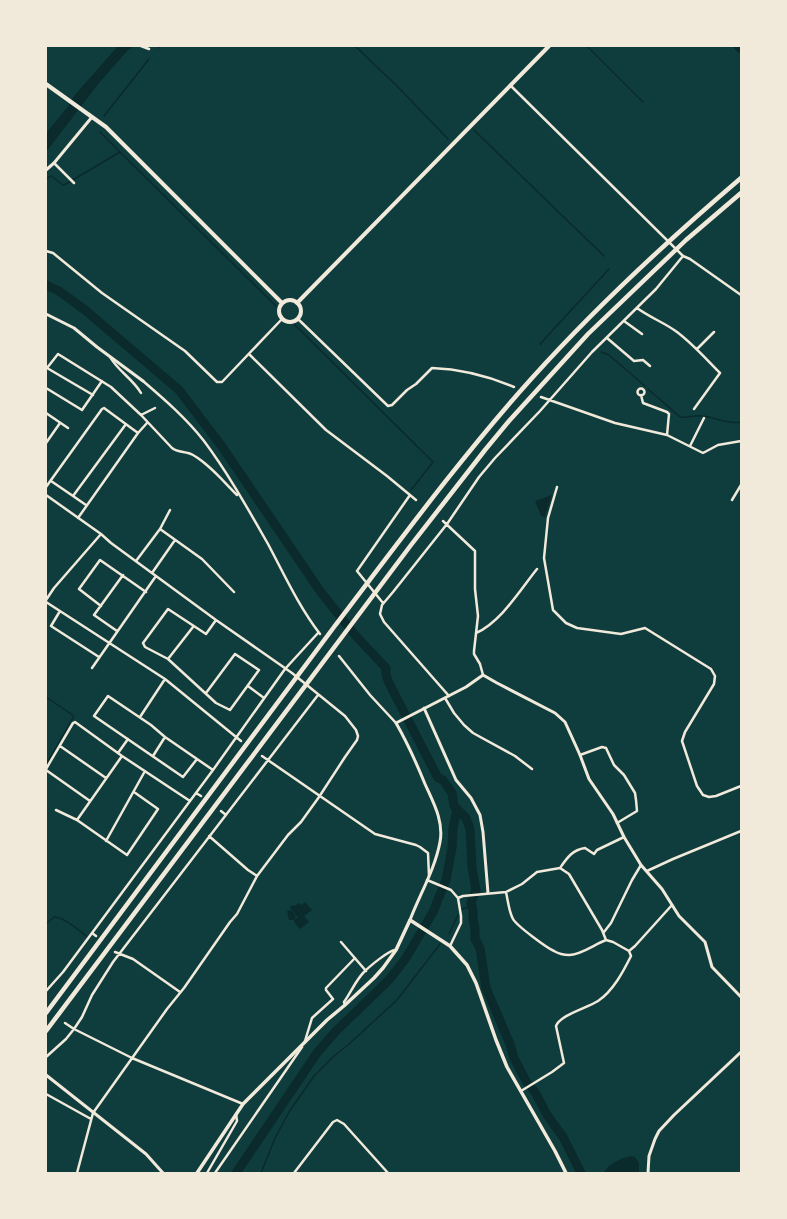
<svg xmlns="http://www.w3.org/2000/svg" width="787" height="1219" font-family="Cabin,sans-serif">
  <rect width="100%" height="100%" fill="#0f3d3e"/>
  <path fill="#0a2a2b" d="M118,46H135L128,50L99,83L46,152V133L67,108L74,96Z
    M552,495L545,517L541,516L535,501Z
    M305,902L312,910L304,916L309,922L300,929L294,922V920H289L287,911L291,910L296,916L294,919L298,918L290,907L293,905L295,906L299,903L301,905Z
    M632,1156L635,1157L639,1163V1173H604C607,1164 623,1157 632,1156Z"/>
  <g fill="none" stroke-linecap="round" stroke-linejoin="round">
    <path stroke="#0a2a2b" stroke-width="1.5" d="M212,46H217
      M355,46L396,85L448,139
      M587,46L643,102
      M158,48L161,46
      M104,116L149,59
      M474,130L604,256
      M100,132L120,152
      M46,179L51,176L63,185L66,184L120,152L277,307
      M294,324L433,462L411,490
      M541,345L540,344L609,269
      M601,352L609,355L645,386
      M648,389L680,417C687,418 695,415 702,416C715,417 728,425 741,422
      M46,697L74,716L46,765
      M462,909L467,908L471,903
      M46,924L54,917C66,918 77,929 86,936
      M449,934L458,915
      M261,1173L275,1138L289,1112L314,1076L334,1056L349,1044L397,1000L440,944"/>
    <path stroke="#0a2a2b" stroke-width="9" d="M738,46L741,49
      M46,285L59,291L85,310L179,390L223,448L320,591L355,635L386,668V675L389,683L438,778L443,780L452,793L454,806L466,818L470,829L472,868L476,890L471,903L473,910V919L475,928V939L480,948L486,988L510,1044L514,1058L526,1081L535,1092L547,1115L563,1137L581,1173
      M236,1173L317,1053L336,1031L389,980L406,958L433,912L446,880L452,848L453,828L457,810"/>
    <path stroke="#f1e9da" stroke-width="2.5" d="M141,46L149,49
      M510,85L683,256L690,259L741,295
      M54,163L74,183
      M46,251L53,253L102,293L185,351L217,382H222L282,319
      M637,308C649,317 665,323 677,332C693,344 706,359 720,373L694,409
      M298,319L388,406L392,405L407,390L416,384L432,368C460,369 488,376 514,387
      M624,321L642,334
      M607,338L634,361L643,360L650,366
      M697,349L714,332
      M249,354L326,430L387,476L416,500
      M110,357C118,371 133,379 141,393
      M46,367L47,368L58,354L111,387L141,415L172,448C178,453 186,451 193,455C209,464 223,481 237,495
      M47,368L93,395
      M143,381C164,399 186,418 204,441C228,473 248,509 268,544C284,574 299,607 320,634
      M46,388L82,410L102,381
      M637.5 392a3.5 3.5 0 1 1 7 0a3.5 3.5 0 1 1-7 0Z
      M641,395L643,403L667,412L669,414L667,435
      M541,397L615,423L667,435L703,453L718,445L741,441
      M46,413L68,428
      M141,415L155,408
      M46,443L60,423
      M690,446L704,418
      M51,481L73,496
      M46,487L102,409L104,408L138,433
      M557,487L548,518L544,558L553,610L566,623L577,628L621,634L645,628L711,669L715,676L714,684L685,732L682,741L697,786L703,795L709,797L716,796L741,786
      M46,495L101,534L111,543L216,620L292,673L345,716L356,730L358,736L357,740L345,757L319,797L301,822L288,835L257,876L237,914L230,922L184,988L167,1009L93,1113L77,1173
      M732,500L741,485
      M86,505L73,496L126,424
      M78,518L138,433L147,423
      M443,521L475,551V589L478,616L474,651V654L480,664L483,675
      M160,529L202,559L234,592
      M136,561L160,529L170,510
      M152,573L175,540
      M46,600L54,588L101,534
      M46,602L165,679L241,741
      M383,603L357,571L410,495
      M101,606L79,589L100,560L146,592
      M60,611L51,626L99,657
      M117,631L94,615L123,575
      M476,633C501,622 520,590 537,569
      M339,656L370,695L396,723
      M168,659L193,627
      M92,668L156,576
      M248,686L264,698
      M206,693L235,654L259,670L230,710L216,703L168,659L145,647L143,643L168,609L206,634L216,620
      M449,696L384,622L380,614L382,605L393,592L447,524L479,477L495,458L540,411L592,352L656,289L683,256
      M445,698L454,713L464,725L473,733L515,756L532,769
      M140,717L165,679
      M60,746L106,778
      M118,753L128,739
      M580,755L602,747L606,748L614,765L624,775L635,793L636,800L637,811L617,823
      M153,756L165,737
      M262,756L375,834L416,845L420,847L428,853L429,876
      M197,759L183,777L94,716L108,696L151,725L165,737L213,770
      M46,769L73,723L75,722L122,756L190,801
      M46,770L90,801
      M196,793L201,796
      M56,810L77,820L127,855L158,809L134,792
      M221,811L226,815
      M77,820L122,756
      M209,836L248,870L257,876
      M106,841L145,771
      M560,868C567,858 572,850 585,848L594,854L597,850L624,837
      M647,871L673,859L741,831
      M427,880L451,890L458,898L461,916V923L450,946
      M506,892C508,901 509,912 513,919C517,926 547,948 554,951C559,954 564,955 569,955C581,955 595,944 606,940L613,942L629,951L635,946L672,905
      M458,898L463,896L506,892L522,884L537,872L560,868L569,874L602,930L606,940
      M604,932L611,923L632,880L641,865
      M92,933L96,936
      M341,942L366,971
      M115,952L133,959L180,992
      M46,991L63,972L92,933L213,770L285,669L318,633
      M345,1005L344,1002C351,992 356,980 364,972C370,966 388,951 395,950
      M65,1023L74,1029L132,1058L243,1104
      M305,1041L312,1018L333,999L326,990V988L355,958
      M46,1057L66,1039L74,1029L82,1017L92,995L113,962L318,695
      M521,1091L552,1072L564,1063L556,1026C560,1015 587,1008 598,1001C613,991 623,972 631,956L629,951
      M46,1094L91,1119
      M207,1173L237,1121L236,1114
      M215,1173L302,1047
      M294,1173L333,1122L337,1120L344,1124L388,1173"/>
    <path stroke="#f1e9da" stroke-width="3" d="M46,170L54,163L92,117
      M46,314L74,328L97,347L143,381
      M424,708L456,780L471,798L480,815L483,832L488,893
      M410,920C420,894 435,869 440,842C444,821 433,802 425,784C416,762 407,742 396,723L466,687L483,675L497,683L555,713L565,722L580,755L589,779L613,814L624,837L641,865L662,889L679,916L705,942L712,967L741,997
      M46,1075L146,1154L163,1173
      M648,1173L649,1156L655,1139L659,1131L674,1115L741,1052"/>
    <path stroke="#f1e9da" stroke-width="3.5" d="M197,1173L243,1104L327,1020L345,1005L374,978L383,968L396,950L410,920L450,946L467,965L476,983L496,1040L507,1067L555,1151L566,1173"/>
    <path stroke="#f1e9da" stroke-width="4" d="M46,84L106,127L282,303
      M279 311a11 11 0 1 1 22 0a11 11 0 1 1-22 0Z
      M297,303L549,46"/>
    <path stroke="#f1e9da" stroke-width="4.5" d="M46,1013C142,884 238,755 334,627C398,543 461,457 532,378C597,306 667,241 741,178
      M46,1031L411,545L485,450L509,421L588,334L686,240L741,193"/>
  </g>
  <rect width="787" height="1219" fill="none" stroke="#f1e9da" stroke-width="94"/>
</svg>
